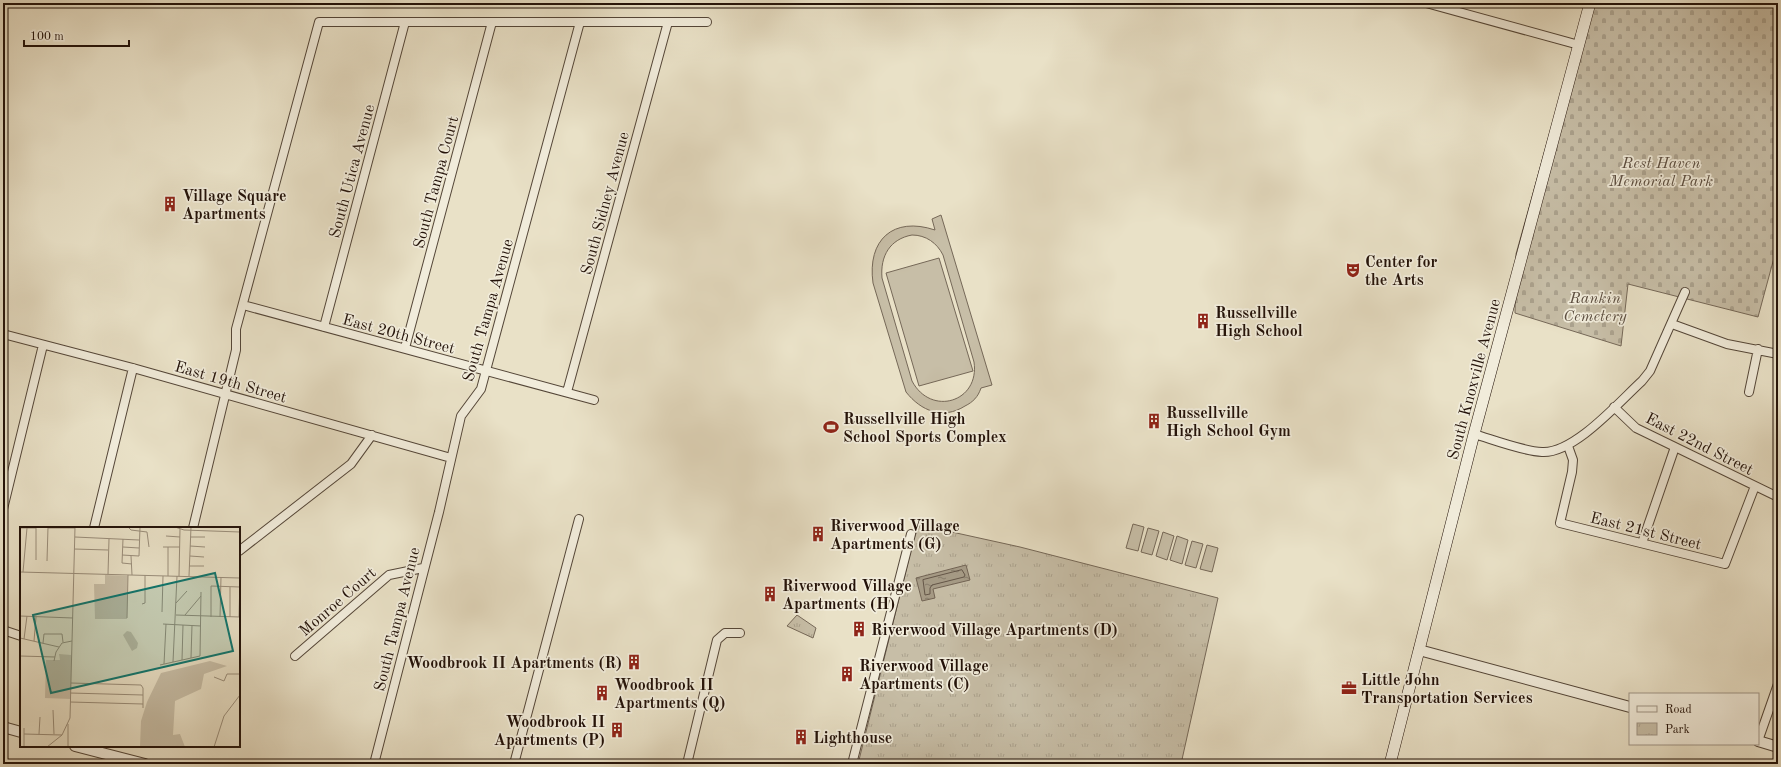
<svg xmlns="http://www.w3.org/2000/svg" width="1781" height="767" font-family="'Old Standard TT',serif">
  <defs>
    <pattern id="cemetery-stones" width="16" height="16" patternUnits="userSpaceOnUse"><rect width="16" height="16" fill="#c7bea7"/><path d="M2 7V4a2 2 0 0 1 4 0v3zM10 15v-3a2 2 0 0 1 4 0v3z" fill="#aba28e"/></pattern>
    <pattern id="park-tufts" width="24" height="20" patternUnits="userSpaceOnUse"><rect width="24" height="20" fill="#c7bea7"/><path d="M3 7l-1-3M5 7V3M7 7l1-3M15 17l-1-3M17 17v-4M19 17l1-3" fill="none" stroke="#aba28e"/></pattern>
    <pattern id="water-ripples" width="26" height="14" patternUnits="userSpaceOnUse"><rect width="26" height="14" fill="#a69b86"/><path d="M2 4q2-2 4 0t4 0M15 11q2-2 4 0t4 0" fill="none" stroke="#877d6c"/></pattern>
  </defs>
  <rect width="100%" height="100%" fill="#e9e1c7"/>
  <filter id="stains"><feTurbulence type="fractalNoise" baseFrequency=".005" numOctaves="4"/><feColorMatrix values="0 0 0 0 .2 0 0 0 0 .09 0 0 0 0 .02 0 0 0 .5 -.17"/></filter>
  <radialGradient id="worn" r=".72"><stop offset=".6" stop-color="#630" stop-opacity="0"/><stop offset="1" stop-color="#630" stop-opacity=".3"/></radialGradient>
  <path fill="#c7bea7" stroke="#756858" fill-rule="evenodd" d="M941,215L992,385L981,388C978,397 973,402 965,406C943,420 921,411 906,392L873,283C867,240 893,216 935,230L932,219ZM912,235C926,235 937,243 943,255L974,362C980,402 931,417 912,381L882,278C880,256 890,239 912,235Z
    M939,258L973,371L919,386L886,273Z
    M1133,524L1144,527L1138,551L1126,548Z
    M1148,528L1159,531L1152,555L1141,552Z
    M1163,532L1174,536L1167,560L1156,556Z
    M1177,536L1188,540L1182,564L1170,560Z
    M1192,541L1203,544L1196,568L1185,565Z
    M1207,545L1218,548L1212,572L1200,569Z"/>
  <path fill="url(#cemetery-stones)" stroke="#756858" d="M1586,3H1778V243L1758,317L1628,284L1621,346L1515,313L1516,254Z"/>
  <path fill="url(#park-tufts)" stroke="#756858" d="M920,525L1020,547L1218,598L1181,764H858L914,538Z
    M797,615L816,628L813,638L787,626Z"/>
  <path fill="url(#water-ripples)" stroke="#726454" d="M966,565L970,580L933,589L935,598L922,601L916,578Z"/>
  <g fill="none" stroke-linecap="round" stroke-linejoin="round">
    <path stroke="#645648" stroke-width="1" d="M962,570L965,575L964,577L932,585L930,588V594L925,595L923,580Z"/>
    <g stroke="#544638" stroke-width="10">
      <path id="minor" d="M1426,3L1579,45
        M243,305L594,400
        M1672,324L1727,344L1778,354
        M324,327L405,22
        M3,334L133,368L451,458
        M405,348L492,22
        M567,392L668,22
        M1749,392L1758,349
        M1614,407L1636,428L1778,497
        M1474,434C1494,440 1522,451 1542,452C1574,454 1619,402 1642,381L1650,371L1685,292
        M1568,446L1573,460L1572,472L1560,523L1725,564L1755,486
        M3,509L43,345
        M94,528L133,368
        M193,528L236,350V329L319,22H707
        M1642,543L1675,447
        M239,551L351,464L372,435
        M3,630L21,636
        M295,656L389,575L423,568
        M1758,741L1778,684
        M374,764L439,512L461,416L481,389L580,22
        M514,764L579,519
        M687,764L717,640L725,633H740
        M852,764L911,534"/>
    </g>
    <g stroke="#544638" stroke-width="12">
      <path id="tertiary" d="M1419,650L1630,707
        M3,727L21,732
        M1758,741L1778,747
        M75,746L145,764"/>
    </g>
    <g stroke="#231209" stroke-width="12">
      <path id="secondary" d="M1390,764L1474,434L1590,3"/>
    </g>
    <use href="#minor" stroke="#f1ecdb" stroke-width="8"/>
    <use href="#tertiary" stroke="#f1ecdb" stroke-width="10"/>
    <use href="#secondary" stroke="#f1ecdb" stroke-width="11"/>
  </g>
  <defs>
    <g id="building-bare" transform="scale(1.2)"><path d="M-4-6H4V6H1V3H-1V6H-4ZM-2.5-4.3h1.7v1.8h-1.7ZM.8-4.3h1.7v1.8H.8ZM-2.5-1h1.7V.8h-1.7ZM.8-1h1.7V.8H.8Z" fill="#8f2418" stroke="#f1ecdb" stroke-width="2.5" paint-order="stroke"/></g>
    <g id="theatre-bare" transform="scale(1.2)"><path d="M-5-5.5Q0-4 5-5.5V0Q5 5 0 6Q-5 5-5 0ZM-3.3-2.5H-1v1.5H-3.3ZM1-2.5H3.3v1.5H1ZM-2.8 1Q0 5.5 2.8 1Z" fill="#8f2418" stroke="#f1ecdb" stroke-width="2.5" paint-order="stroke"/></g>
    <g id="stadium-bare" transform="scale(1.2)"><path d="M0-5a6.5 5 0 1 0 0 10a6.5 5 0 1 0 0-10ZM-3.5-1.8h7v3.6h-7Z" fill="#8f2418" stroke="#f1ecdb" stroke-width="2.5" paint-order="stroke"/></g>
    <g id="office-bare" transform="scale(1.2)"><path d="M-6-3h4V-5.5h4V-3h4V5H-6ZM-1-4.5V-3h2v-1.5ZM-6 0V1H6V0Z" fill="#8f2418" stroke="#f1ecdb" stroke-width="2.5" paint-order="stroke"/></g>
  </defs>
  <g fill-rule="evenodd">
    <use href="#building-bare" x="170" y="204"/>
    <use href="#theatre-bare" x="1353" y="270"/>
    <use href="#building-bare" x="1203" y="321"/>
    <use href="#building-bare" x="1154" y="421"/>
    <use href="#stadium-bare" x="831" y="427"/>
    <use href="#building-bare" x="818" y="534"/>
    <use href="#building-bare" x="770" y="594"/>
    <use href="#building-bare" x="859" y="629"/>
    <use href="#building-bare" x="634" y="662"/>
    <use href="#building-bare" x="847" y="674"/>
    <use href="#office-bare" x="1349" y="688"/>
    <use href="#building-bare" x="602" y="693"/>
    <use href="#building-bare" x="617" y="730"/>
    <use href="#building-bare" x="801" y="737"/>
  </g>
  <g text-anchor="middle" stroke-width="3.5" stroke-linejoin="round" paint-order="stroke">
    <g font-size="16" font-style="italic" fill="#5c4e40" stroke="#f1ecdb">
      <text x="1661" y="168">Rest Haven<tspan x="1661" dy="18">Memorial Park</tspan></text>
      <text x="1595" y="303">Rankin<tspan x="1595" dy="18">Cemetery</tspan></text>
    </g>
    <g font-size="16" fill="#231209" stroke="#f1ecdb">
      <text transform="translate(351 171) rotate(-75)" y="6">South Utica Avenue</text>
      <text transform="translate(435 182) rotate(-75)" y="6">South Tampa Court</text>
      <text transform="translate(604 203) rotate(-75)" y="6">South Sidney Avenue</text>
      <text transform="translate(487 310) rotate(-74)" y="6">South Tampa Avenue</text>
      <text transform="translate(399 333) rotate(15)" y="6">East 20th Street</text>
      <text transform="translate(1473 379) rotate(-75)" y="6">South Knoxville Avenue</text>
      <text transform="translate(231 381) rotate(16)" y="6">East 19th Street</text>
      <text transform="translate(1700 443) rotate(27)" y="6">East 22nd Street</text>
      <text transform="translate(1646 530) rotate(14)" y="6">East 21st Street</text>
      <text transform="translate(337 601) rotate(-41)" y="6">Monroe Court</text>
      <text transform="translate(396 619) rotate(-76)" y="6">South Tampa Avenue</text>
    </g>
    <g font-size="16" font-weight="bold" fill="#231209" stroke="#f1ecdb" text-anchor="start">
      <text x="182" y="201">Village Square<tspan x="182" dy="18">Apartments</tspan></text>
      <text x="1365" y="267">Center for<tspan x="1365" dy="18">the Arts</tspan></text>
      <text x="1215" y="318">Russellville<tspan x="1215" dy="18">High School</tspan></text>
      <text x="1166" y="418">Russellville<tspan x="1166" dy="18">High School Gym</tspan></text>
      <text x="843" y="424">Russellville High<tspan x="843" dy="18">School Sports Complex</tspan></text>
      <text x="830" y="531">Riverwood Village<tspan x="830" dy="18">Apartments (G)</tspan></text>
      <text x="782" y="591">Riverwood Village<tspan x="782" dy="18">Apartments (H)</tspan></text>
      <text x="871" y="635">Riverwood Village Apartments (D)</text>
      <text x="622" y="668" text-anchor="end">Woodbrook II Apartments (R)</text>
      <text x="859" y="671">Riverwood Village<tspan x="859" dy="18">Apartments (C)</tspan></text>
      <text x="1361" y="685">Little John<tspan x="1361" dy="18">Transportation Services</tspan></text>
      <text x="614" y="690">Woodbrook II<tspan x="614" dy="18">Apartments (Q)</tspan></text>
      <text x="605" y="727" text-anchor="end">Woodbrook II<tspan x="605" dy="18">Apartments (P)</tspan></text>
      <text x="813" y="743">Lighthouse</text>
    </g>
  </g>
  <g transform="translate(20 527)">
    <rect width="220" height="220" fill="#e9e1c7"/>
    <path d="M107,104L111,105L118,116L117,121L112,124L103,108Z" fill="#c7bea7"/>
    <path d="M190,134L207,139L184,147L181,162L155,174L153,208L160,207L165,220H120L121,194L127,175L141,146Z" fill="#c7bea7"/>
    <path d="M39,127L51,128V172L25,171L26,133H40Z" fill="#c7bea7"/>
    <path d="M85,48L108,49L107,92H75L74,57H85Z" fill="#c7bea7"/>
    <path fill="none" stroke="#9a8e7b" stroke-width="1" d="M16,0V33M64,0H98M108,0L111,3L127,5L129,20M155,0L164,3L220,5M0,1H16M28,1H55M146,9L160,10M55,10L119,13M170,10H185M103,12L102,36L112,37M170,19L185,20M103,20L119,21M143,20H160M54,22L88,23M102,28L119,29L120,0M111,29L112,48M170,29L184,30M27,34L28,0M169,39H184M0,45L220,51M3,45L7,1M88,47L89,12M148,49V20M159,49L160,2M169,49L171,0M156,76L167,64M122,77L125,76V48M142,85L143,49M156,88L220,90M165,88L181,69M0,89L53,91M191,90V59L220,60M200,90L201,50M210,90V60M219,90L220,51M107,91L108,48M143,97L181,99M0,111L39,120M4,112L7,89M14,114L16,90M23,116L24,107H42L43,115M0,129L35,130M171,131L172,98M162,133L163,98M34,134L36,125L42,116L52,114M153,135L157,49M144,137L146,97M140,138L180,129L181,65M194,150L204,154L207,147H220M51,156L121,158L123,161V181M50,166L123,168M50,175L123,177M33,183L34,207M4,207L42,208M19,207L20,190M4,220V201M27,220L42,208L50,191L55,0M48,220V197M194,220L204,189L220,168"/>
    <path fill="#0f766e" fill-opacity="0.15" stroke="#0f766e" stroke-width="2" d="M195,46L213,124L31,166L13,88Z"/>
    <rect width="220" height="220" fill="none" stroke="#231209" stroke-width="2"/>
  </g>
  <rect width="1781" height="767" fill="none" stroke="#e9e1c7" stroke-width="16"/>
  <rect x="4" y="4" width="1773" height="759" fill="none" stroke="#231209" stroke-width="2"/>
  <rect x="8" y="8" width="1765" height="751" fill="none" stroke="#231209"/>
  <rect x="1629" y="693" width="130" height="52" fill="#f1ecdb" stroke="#9f9587"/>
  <rect x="1637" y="706" width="20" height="6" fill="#f1ecdb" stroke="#9f9587"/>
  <text x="1665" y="713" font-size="12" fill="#231209">Road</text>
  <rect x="1637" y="723" width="20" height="12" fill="url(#park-tufts)" stroke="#9f9587"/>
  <text x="1665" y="733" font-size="12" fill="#231209">Park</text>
  <path d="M24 40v6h105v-6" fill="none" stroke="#231209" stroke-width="2"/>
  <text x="30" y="40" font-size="12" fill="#231209" stroke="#f1ecdb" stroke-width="3" paint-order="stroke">100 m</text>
  <rect width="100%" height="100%" filter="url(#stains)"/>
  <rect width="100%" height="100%" fill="url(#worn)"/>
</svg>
